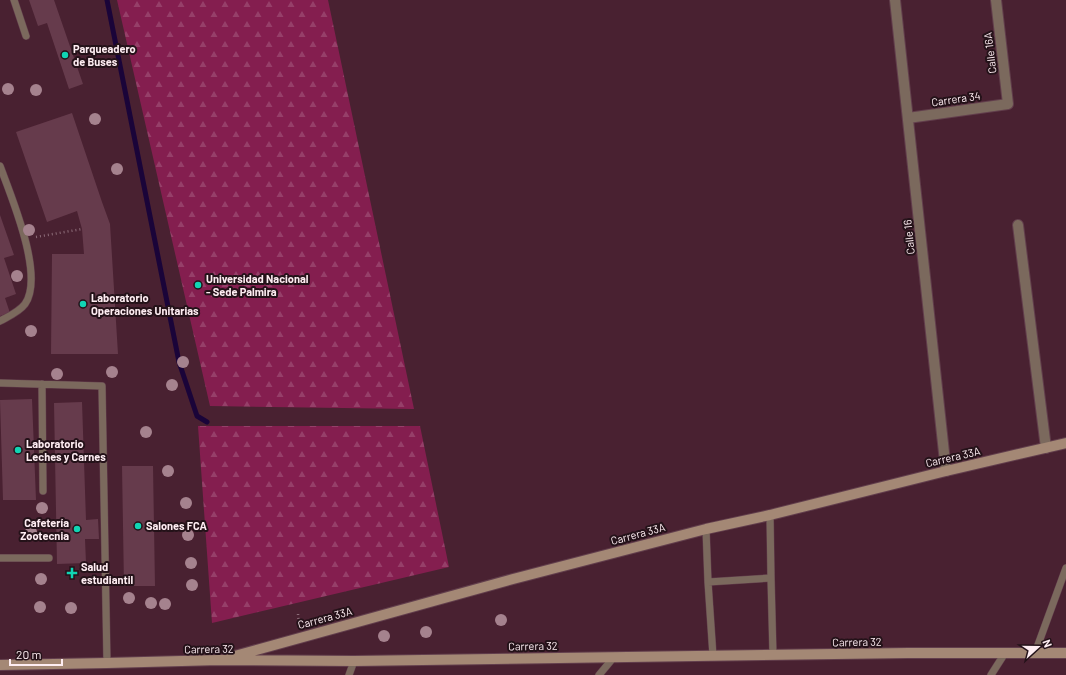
<svg xmlns="http://www.w3.org/2000/svg" width="1066" height="675" font-family="Barlow,sans-serif">
  <defs>
    <pattern id="forest-firs" width="22" height="20" patternUnits="userSpaceOnUse"><rect width="22" height="20" fill="#841e4f"/><path d="M5 1l3.5 6h-7zM16 11l3.5 6h-7z" fill="#963f69"/></pattern>
  </defs>
  <rect width="100%" height="100%" fill="#492131"/>
  <path fill="url(#forest-firs)" d="M117,0H328L414,409L210,406Z
    M198,426H420L449,567L212,623Z"/>
  <g fill="none" stroke-linecap="round" stroke-linejoin="round">
    <path stroke="#1a0439" stroke-width="5" d="M107,0L179,362L197,416L207,422"/>
  </g>
  <path fill="#663b4c" d="M29,0H54L83,84L69,89L47,23L38,26Z
    M72,113L102,202L110,224L118,354H51L52,254H84L82,229L77,211L47,222L16,132Z
    M0,215L14,255L4,258L16,294L5,298L10,313L0,316Z
    M32,399L36,500H3L0,400Z
    M82,402L86,520L98,519L99,539H85L86,563L57,564L54,403Z
    M122,466H153L155,586H124Z"/>
  <g fill="none" stroke-linecap="round" stroke-linejoin="round">
    <g stroke="#623e4c" stroke-width="8">
      <path id="lane" d="M14,0L26,36
        M0,166C11,196 45,276 25,304C19,312 9,316 0,321
        M0,383L102,386L107,663
        M42,384L43,491
        M770,515L771,578L773,655
        M706,529L708,582L713,656
        M0,558H49
        M708,582L771,578
        M1035,653L1066,568
        M349,675L354,661
        M599,675L614,657
        M991,675L1005,653"/>
    </g>
    <g stroke="#623e4c" stroke-width="12">
      <path id="street" d="M895,0L946,471
        M908,118L1008,104L996,0
        M1018,225L1046,448"/>
    </g>
    <g stroke="#623e4c" stroke-width="12">
      <path id="secondary" d="M231,657L513,579L706,529L770,515L946,471L1066,443
        M0,665L107,663L219,660L354,661L908,653H1066"/>
    </g>
    <path stroke="#8c6c78" stroke-width="2.5" stroke-dasharray="1 3" stroke-linecap="butt" d="M36,237L82,229
      M298,614L299,625"/>
    <use href="#lane" stroke="#7b695d" stroke-width="7"/>
    <use href="#street" stroke="#7b695d" stroke-width="10"/>
    <use href="#secondary" stroke="#a48875" stroke-width="10"/>
  </g>
  <g fill="#a5828e">
    <circle cx="8" cy="89" r="6"/>
    <circle cx="36" cy="90" r="6"/>
    <circle cx="95" cy="119" r="6"/>
    <circle cx="117" cy="169" r="6"/>
    <circle cx="29" cy="230" r="6"/>
    <circle cx="17" cy="276" r="6"/>
    <circle cx="31" cy="331" r="6"/>
    <circle cx="183" cy="362" r="6"/>
    <circle cx="112" cy="372" r="6"/>
    <circle cx="57" cy="374" r="6"/>
    <circle cx="172" cy="385" r="6"/>
    <circle cx="146" cy="432" r="6"/>
    <circle cx="168" cy="471" r="6"/>
    <circle cx="186" cy="503" r="6"/>
    <circle cx="42" cy="508" r="6"/>
    <circle cx="31" cy="532" r="6"/>
    <circle cx="188" cy="535" r="6"/>
    <circle cx="191" cy="563" r="6"/>
    <circle cx="41" cy="579" r="6"/>
    <circle cx="192" cy="585" r="6"/>
    <circle cx="129" cy="598" r="6"/>
    <circle cx="151" cy="603" r="6"/>
    <circle cx="165" cy="604" r="6"/>
    <circle cx="40" cy="607" r="6"/>
    <circle cx="71" cy="608" r="6"/>
    <circle cx="501" cy="620" r="6"/>
    <circle cx="426" cy="632" r="6"/>
    <circle cx="384" cy="636" r="6"/>
  </g>
  <g fill="#10d5b4" stroke="#241219" stroke-width="1.5">
    <circle cx="65" cy="55" r="4"/>
    <circle cx="198" cy="285" r="4"/>
    <circle cx="83" cy="304" r="4"/>
    <circle cx="18" cy="450" r="4"/>
    <circle cx="138" cy="526" r="4"/>
    <circle cx="77" cy="529" r="4"/>
    <path d="M70 567h4v4h4v4h-4v4h-4v-4h-4v-4h4z"/>
  </g>
  <g text-anchor="middle" stroke-width="4" stroke-linejoin="round" paint-order="stroke">
    <g font-size="11" font-weight="bold" fill="#feedf2" stroke="#241219" text-anchor="start">
      <text x="73" y="53">Parqueadero<tspan x="73" dy="13">de Buses</tspan></text>
      <text x="206" y="283">Universidad Nacional<tspan x="206" dy="13">- Sede Palmira</tspan></text>
      <text x="91" y="302">Laboratorio<tspan x="91" dy="13">Operaciones Unitarias</tspan></text>
      <text x="26" y="448">Laboratorio<tspan x="26" dy="13">Leches y Carnes</tspan></text>
      <text x="69" y="527" text-anchor="end">Cafetería<tspan x="69" dy="13">Zootecnia</tspan></text>
      <text x="146" y="530">Salones FCA</text>
      <text x="81" y="571">Salud<tspan x="81" dy="13">estudiantil</tspan></text>
    </g>
    <g font-size="11" fill="#feedf2" stroke="#241219">
      <text transform="translate(990 53) rotate(-97)" y="4">Calle 16A</text>
      <text transform="translate(956 99) rotate(-8)" y="4">Carrera 34</text>
      <text transform="translate(909 237) rotate(-96)" y="4">Calle 16</text>
      <text transform="translate(953 457) rotate(-13)" y="4">Carrera 33A</text>
      <text transform="translate(638 534) rotate(-15)" y="4">Carrera 33A</text>
      <text transform="translate(325 618) rotate(-15)" y="4">Carrera 33A</text>
      <text transform="translate(857 642) rotate(-1)" y="4">Carrera 32</text>
      <text transform="translate(533 646) rotate(-1)" y="4">Carrera 32</text>
      <text transform="translate(209 649) rotate(-1)" y="4">Carrera 32</text>
    </g>
  </g>
  <g transform="translate(1038 647) rotate(69)" stroke="#241219" stroke-width="3" paint-order="stroke">
  <path d="M0-3L7 15L0 10L-7 15Z" fill="#feedf2"/>
  <text y="-6" font-size="11" font-weight="bold" text-anchor="middle" fill="#feedf2">N</text>
  </g>
  <path d="M10 659v6h52v-6" fill="none" stroke="#feedf2" stroke-width="2"/>
  <text x="16" y="659" font-size="12" fill="#feedf2" stroke="#241219" stroke-width="3" paint-order="stroke">20 m</text>
</svg>
